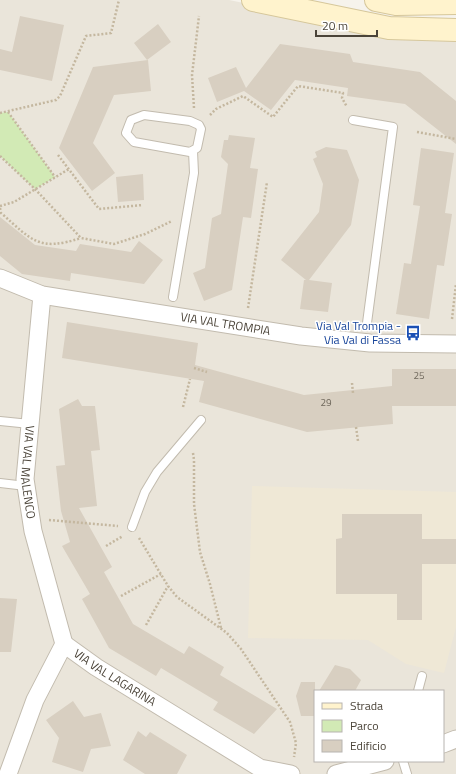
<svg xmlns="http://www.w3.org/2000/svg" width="456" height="774" font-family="'Titillium Web',sans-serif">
  <rect width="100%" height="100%" fill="#f6f3ec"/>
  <path fill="#eae5da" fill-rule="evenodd" d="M0,0H229L388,33L456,37V774H0ZM315,691H443V761H315Z"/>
  <path fill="#efe8d6" d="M252,486L456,492V627L444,673L406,664L368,640L248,638Z"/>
  <path fill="#d2eab5" d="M8,112L55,177L35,189L0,156V113Z"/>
  <path fill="#d8cfc1" d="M20,16L64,25L52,81L0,70V49L12,52Z
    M158,24L171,42L147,60L134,43Z
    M280,44L350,54L353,62L420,72L456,101V144L405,104L347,96L348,88L295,80L271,110L244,91L217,102L208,78L236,67L246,88Z
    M148,60L151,91L114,95L93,143L115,173L92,191L59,148L93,67Z
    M229,135L255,138L250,168L258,169L251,218L243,217L232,290L204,301L193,273L205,268L212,218L221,214L228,164L221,157L224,140H228Z
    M326,147L347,150L359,180L351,225L309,280L332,283L328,312L300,309L304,280H306L281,260L319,212L323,184L313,159L317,157L315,152Z
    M421,148L454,153L445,213L452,214L444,266L437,265L429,319L396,314L404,263L411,264L420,206L413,205Z
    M143,174L144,200L118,202L116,177Z
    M0,217L35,245L76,251L80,244L131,252L139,241L163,260L144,284L71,273L70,281L22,274L0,256Z
    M67,322L198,343L195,365L304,395L392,386V369H456V406H392L393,424L307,432L199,402L204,381L62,358Z
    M78,399L82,406H95L100,450L91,451L97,506L79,508L112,567L104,572L133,624L184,654L189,646L224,667L220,675L277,709L254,734L213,710L218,702L161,668L156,676L109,648L82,599L90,594L62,546L70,542L61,511L56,466L65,465L59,409Z
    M342,514H422V539H456V564H422V620H397V594H336V539L342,538Z
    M0,598L17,599L11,652H0Z
    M335,665L350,669L361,680L355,691H319Z
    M301,682H315V716H301L296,696Z
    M73,701L84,717L101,713L111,746L91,749L83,772L52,762L59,738L46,720Z
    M138,731L146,737L150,732L187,755L177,774H145L123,760Z"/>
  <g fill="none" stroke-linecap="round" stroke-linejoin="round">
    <g stroke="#c2bbae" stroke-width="10">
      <path id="lane" d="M144,115L190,121L199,125L201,129L197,148L190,152L134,142L126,133L131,120Z
        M353,120L393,127L367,323
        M173,297L194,173L193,151
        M0,421L30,424
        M0,483L26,486
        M132,527L145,492L157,472L201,420
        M418,691L422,676
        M403,761L407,774"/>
    </g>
    <g stroke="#c2bbae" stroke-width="19">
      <g id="street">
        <path id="s1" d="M0,278L42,295L301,336L370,343L456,344"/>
        <path id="s2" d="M42,295L25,479L33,531L64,644"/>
        <path id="s3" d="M64,644L96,667L260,768L291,774"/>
        <path d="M443,744L456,739"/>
        <path d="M8,774L35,700L64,644"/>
        <path d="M336,774L385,761"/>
      </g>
    </g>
    <g stroke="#d6c79b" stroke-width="24">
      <path id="secondary" d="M253,0L389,28L456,30
        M376,0L396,4L456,3"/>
    </g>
    <path stroke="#c4b79f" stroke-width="2.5" stroke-dasharray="2 2" stroke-linecap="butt" d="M194,108L192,75L199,16
      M8,112L55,177
      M0,113L56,100L60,96L86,36L111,33L119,0
      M210,115L216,109L243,96L273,117L298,86L343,93L342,98L347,107
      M417,132L456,139
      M58,155L99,209L143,205
      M0,156L35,189L81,238L114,244L145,234L172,221
      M0,206L14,202L69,169
      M0,208L1,213C32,240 38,252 81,238
      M248,308L267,182
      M452,319L456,284
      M194,368L207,372
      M352,383L353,393
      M183,407L190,379
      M356,427L358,441
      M193,453L194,460V504L200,552L210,584L221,628
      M49,520L118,526
      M139,538L168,586L177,597L227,633L241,649L290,722L296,743L294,757
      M106,546L123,536
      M121,596L161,574
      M146,625L168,586"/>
    <use href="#lane" stroke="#fff" stroke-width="8"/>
    <use href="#street" stroke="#fff" stroke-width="17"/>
    <use href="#secondary" stroke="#fff3cd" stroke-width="22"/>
  </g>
  <defs>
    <g id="bus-bare" transform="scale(1.2)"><path d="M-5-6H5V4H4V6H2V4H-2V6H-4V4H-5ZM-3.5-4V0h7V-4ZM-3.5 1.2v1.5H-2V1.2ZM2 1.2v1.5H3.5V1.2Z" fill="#1a4fb4" stroke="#fff" stroke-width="2.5" paint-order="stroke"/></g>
  </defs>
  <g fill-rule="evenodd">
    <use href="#bus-bare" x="413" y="333"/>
  </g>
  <g text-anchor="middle" stroke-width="3" stroke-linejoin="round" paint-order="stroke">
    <g font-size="10" fill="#6e675b">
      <text x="419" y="379">25</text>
      <text x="326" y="406">29</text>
    </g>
    <g font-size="12" fill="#4b4439" stroke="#fff">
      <text dy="4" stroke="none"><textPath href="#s1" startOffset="231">VIA VAL TROMPIA</textPath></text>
      <text dy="4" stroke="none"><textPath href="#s2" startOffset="178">VIA VAL MALENCO</textPath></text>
      <text dy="4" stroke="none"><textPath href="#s3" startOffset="61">VIA VAL LAGARINA</textPath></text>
    </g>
    <g font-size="12" fill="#164399" stroke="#fff" text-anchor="end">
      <text x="401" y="330">Via Val Trompia -<tspan x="401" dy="14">Via Val di Fassa</tspan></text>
    </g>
  </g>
  <rect x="314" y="690" width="130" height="72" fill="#ffffff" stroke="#b7b4b0"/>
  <rect x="322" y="703" width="20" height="6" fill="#fff3cd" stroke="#b7b4b0"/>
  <text x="350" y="710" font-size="12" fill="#4b4439">Strada</text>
  <rect x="322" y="720" width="20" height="12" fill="#d2eab5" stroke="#b7b4b0"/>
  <text x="350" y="730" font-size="12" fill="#4b4439">Parco</text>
  <rect x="322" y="740" width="20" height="12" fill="#d8cfc1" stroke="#b7b4b0"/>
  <text x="350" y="750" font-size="12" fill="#4b4439">Edificio</text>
  <path d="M316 30v6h61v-6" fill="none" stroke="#4b4439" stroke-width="2"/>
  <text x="322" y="30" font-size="12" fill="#4b4439" stroke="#ffffff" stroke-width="3" paint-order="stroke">20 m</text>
</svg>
